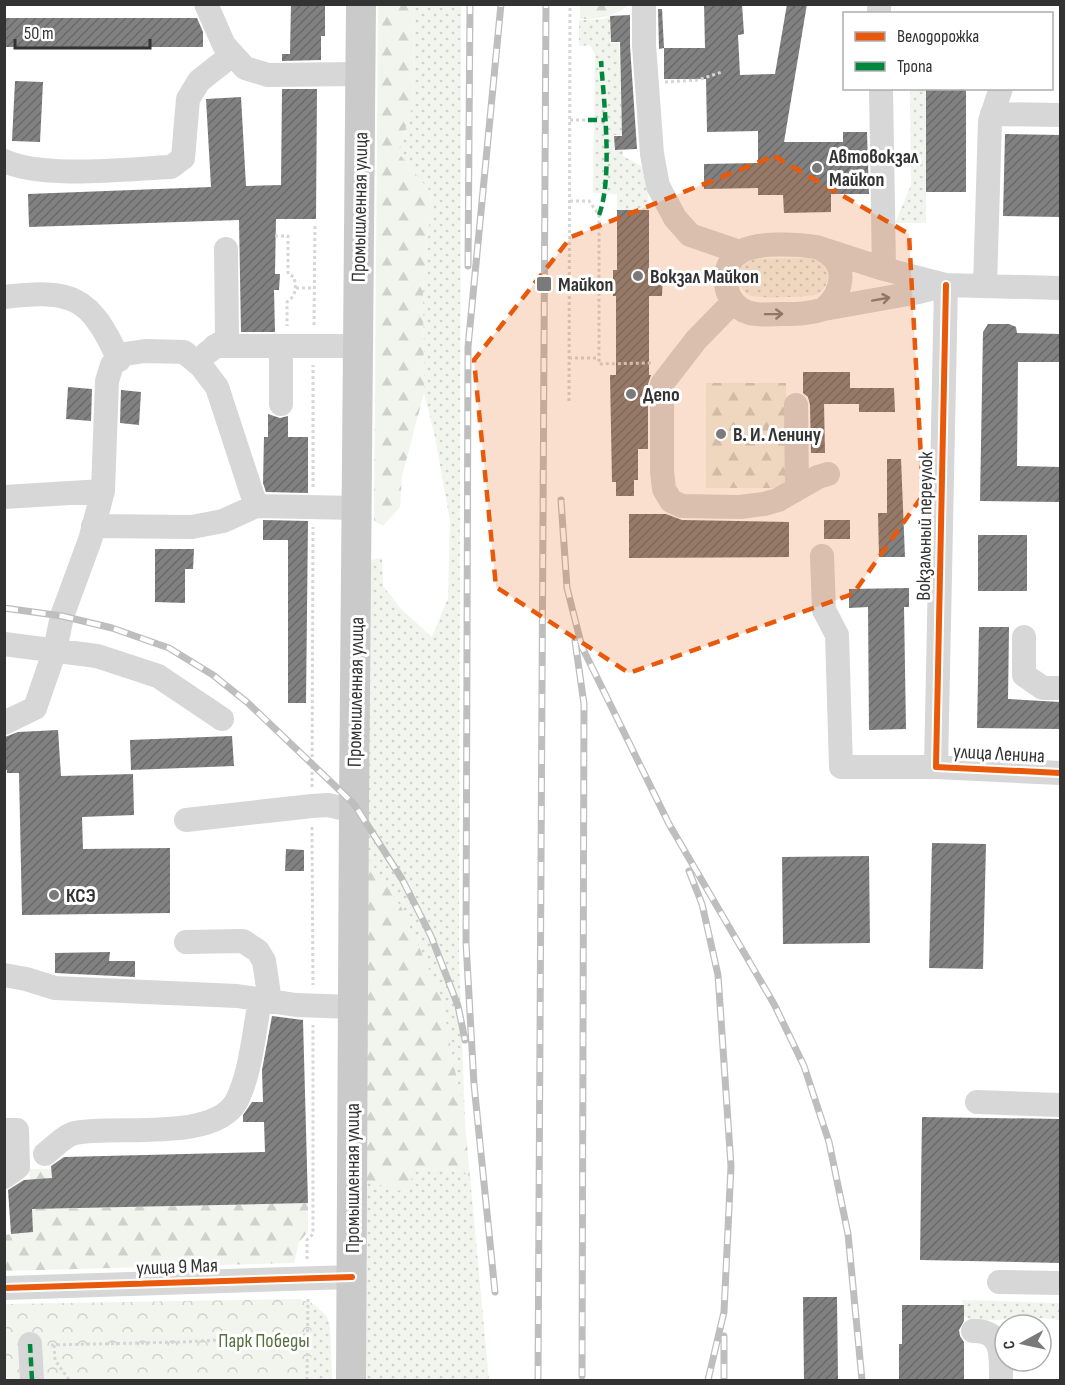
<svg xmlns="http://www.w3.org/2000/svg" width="1065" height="1385" font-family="'Sofia Sans Condensed',sans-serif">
  <defs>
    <pattern id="grass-dots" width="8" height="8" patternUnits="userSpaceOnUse" patternTransform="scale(1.5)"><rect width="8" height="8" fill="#f1f5ed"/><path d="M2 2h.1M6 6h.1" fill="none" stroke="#cfd2cc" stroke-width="1.8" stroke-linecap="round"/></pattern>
    <pattern id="forest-firs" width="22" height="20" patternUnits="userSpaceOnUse" patternTransform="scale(1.5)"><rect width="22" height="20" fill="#f1f5ed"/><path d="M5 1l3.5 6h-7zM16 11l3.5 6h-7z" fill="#cfd2cc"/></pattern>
    <pattern id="park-crowns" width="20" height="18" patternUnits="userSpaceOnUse" patternTransform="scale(1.5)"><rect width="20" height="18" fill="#f1f5ed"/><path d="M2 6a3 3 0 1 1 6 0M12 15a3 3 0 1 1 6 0" fill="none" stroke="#cfd2cc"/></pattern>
    <pattern id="building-hatch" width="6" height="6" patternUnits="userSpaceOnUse" patternTransform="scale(1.5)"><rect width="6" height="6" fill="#818181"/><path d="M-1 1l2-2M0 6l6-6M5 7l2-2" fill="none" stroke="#6a6a6a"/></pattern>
  </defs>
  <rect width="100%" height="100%" fill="#fff"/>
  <path fill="url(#grass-dots)" d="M413,5H461L459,961L465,1122L441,996L366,855L371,560L382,558L383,586L402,610L432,637L448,598L450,521L435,437L424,393L423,292L432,194L398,152L414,101Z
    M610,16V43H619L622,135H614V150H623V156L647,169L649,210H617V194L593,193L595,54L590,45L579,46V20L603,19Z
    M910,89H926V223H895L911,185Z
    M807,258C829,260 836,285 815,295C803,297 759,299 749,295C742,291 738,283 739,275C741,266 747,262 755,259Z
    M414,1168L463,1171L470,1177L489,1380H365V1181Z
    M962,1300L1060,1303V1320L1039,1318L973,1321L964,1316Z
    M312,1303L326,1315L330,1325L332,1380H311Z"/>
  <path fill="url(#forest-firs)" d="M378,5H413L414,101L398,152L432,194L423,292L424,393L402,476L400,507L383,526L374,521Z
    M580,5V4L629,5C614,17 599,19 580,19Z
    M706,383H786V488H706Z
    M366,855L401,907L441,996L465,1122L470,1177L463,1171L414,1168L408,1193L365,1181Z
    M29,1169H51L53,1209L308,1203V1232L299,1242L294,1263L5,1271L4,1235L33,1232Z"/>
  <path fill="url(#park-crowns)" d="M299,1299L312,1303L311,1380H5L4,1304Z"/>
  <path fill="url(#building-hatch)" d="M291,4H325V36H321V60L282,61V54H290Z
    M704,4H742L744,34L738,35L740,75L775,74L787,4H807L784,142H843V132H867L869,194H831V212L784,213L783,195H758V188L704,189V164L758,163V131L707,132L706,79H664V48H705Z
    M658,9H662L664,48L659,49Z
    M630,15V46L637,149L615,150L614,136H622L620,42H611L610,16Z
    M4,18H197L203,32V47H4Z
    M15,81L43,82L40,142L12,141Z
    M926,88H966V192H926Z
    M282,89H317L316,219H276L275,274H280L279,290H274L275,332H241L239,220L29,227L28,194L211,187L206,99L241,97L246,186L281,185Z
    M1005,134L1060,135V217L1003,216Z
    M617,210H649V270H663L662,296H649V375H651L648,384V449H638V480H634V496H616V482H612L610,375H616V296H613V270H617Z
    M988,324H1009L1016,327L1017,333L1060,334V362H1018L1017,466L1060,467V502L980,501L983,332Z
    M803,372H850V388H894L895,412H859V404H824L825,453H811L810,405L808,397L803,393Z
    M68,387L92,389L91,421L66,419Z
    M121,390L141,392L139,425L120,423Z
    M268,414L280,418L288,416V437H308V493L266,492L263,483L264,437H268Z
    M887,459H901L905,557H879L878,513H887Z
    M629,514H666L682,520L789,522V557L629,558Z
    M263,520L308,521L306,703H288V540H263Z
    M824,520H850V539H824Z
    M978,535H1027V591H978Z
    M155,549H194L193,569H185V603L155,602Z
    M909,588V607H904L906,729L869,730L868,607L849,608V589Z
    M979,627H1009L1008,699L1060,702V729L977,728Z
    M58,730L61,776L133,774L134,815L82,817L83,849L170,848V913L22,915L19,773H7V770H4L5,737L18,732Z
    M232,736L234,766L131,770L130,740Z
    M932,843L986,844L983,969L929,968Z
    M286,849L304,850V871H285Z
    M869,856L870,943L783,944L782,857Z
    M110,952L109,961H135V977L55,973V953Z
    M272,1016L303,1020L308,1203L32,1209L33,1232L11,1234L8,1190L24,1180L52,1178L51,1166L64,1157L265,1152L264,1122H243V1115L252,1102H263L262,1070Z
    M922,1117L1060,1119V1263L920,1260Z
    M803,1297H837L838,1380H804Z
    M902,1305H964V1321L959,1330L960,1336L964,1342V1380H899V1344H902Z"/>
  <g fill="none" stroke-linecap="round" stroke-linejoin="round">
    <path stroke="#d6d6d6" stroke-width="3" stroke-dasharray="3 3" stroke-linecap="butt" d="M665,82L698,80L722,72
      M570,120H588
      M570,201H589L599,215V364L651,363
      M275,236H288V274L294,277C296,287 297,295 287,302V326
      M569,281L599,280
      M599,283H613
      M663,283H667
      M296,288H314
      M314,325L315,223
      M569,358H598
      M569,401L570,4
      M313,487V365
      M312,787L313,527
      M312,827L313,985
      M307,1259V1240L313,1234V1025
      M51,1345L183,1342L307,1335
      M54,1345L55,1360L69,1380
      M307,1380L308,1298"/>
    <path stroke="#d7d7d7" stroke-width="24" d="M206,4L224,45L245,68L268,75L361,74
      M644,4V45L652,154L658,186L675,218L690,235L740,252
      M879,4V14
      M881,88L884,269
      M992,114L1060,115
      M4,161C44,179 126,169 171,167L183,158L188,99L199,81L232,55
      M821,249C849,262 844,292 824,309
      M946,285L919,292L824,309C810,314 797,314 783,314C769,314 753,317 741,309C721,296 720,263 742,251C759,242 798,244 816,247L884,269L946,285L1060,288
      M985,286L990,121L1001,88
      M4,297C73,289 90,296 119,360
      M733,302L696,340L662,384V471L664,489L671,501L682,506L740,507L764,504L778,500L797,489L796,405
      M215,346H358
      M281,346V404
      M207,353L227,338L226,249
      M797,489L818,477L828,474
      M4,497L103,491
      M93,526L192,527L223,521L256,506L357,508
      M822,556L824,610L837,635L841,767H936L1060,773
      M1024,637V675L1043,688H1060
      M4,644L97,656L158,676L222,719
      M4,723L35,708L55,650L62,616L90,540L103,491L107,381L112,365L125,354L145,351L184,352L201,366L217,387L256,506
      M936,767L946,285
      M186,820L312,806L328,805L354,811
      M186,942L243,941L258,951L264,961L270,1001
      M4,975L26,979L55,988L237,996L296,1005L353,1007
      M977,1102L1060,1105
      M4,1130H17L18,1167L4,1177
      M45,1154C53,1148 65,1135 75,1133C115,1125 213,1142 236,1102C251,1074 254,1031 260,1000
      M999,1282L1060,1283
      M4,1288L352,1277
      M973,1331C1004,1330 1001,1357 1001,1380
      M30,1344L32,1380"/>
    <path stroke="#cacaca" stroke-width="30" d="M351,1380L354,804L361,4"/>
    <g stroke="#bebebe" stroke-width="7">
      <path id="rail" d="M468,266L470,4
        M561,500L567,588L582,647L669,824L774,1004L804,1066L829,1142L848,1234L862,1380
        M4,608L62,616L112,628L169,648L213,675L248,703L354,804L402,879L431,936L458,1006L465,1040
        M575,641L584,704L582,1376
        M689,871L702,904L718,975L731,1166L724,1312L708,1380
        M495,1292L474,1084L466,943L468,347L501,4
        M724,1336V1380
        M538,1380L546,4"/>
    </g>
    <use href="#rail" stroke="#fff" stroke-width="4.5" stroke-dasharray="14" stroke-linecap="butt"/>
    <path stroke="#00873e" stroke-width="4.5" stroke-dasharray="9 4.5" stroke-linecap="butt" d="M588,120H605
      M599,215C613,178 604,103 601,61
      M30,1344L32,1380"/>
    <g stroke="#fff" stroke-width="10">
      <path id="cycleway" d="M946,285L936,767L1060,773
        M4,1288L352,1277"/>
    </g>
    <use href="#cycleway" stroke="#e8590c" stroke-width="6"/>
  </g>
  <defs><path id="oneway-shaft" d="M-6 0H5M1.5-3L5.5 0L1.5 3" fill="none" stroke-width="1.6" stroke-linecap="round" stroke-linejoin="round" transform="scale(1.5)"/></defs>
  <g stroke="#7d7d7d">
    <use href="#oneway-shaft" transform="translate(881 299) rotate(-10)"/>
    <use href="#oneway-shaft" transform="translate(774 314) rotate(-1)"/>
  </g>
  <path fill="#e8590c" fill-opacity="0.2" stroke="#e8590c" stroke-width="4.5" stroke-dasharray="12 8" stroke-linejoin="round" d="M774,156L909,234L923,495L853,594L629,673L496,587L474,360L571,237Z"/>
  <g fill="#7a7a7a" stroke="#fff" stroke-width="2">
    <circle cx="817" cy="168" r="6"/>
    <circle cx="638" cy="276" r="6"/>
    <rect x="536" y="276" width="16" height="16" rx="3"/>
    <circle cx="631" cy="394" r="6"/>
    <circle cx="721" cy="434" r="6"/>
    <circle cx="54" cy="895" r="6"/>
  </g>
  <g text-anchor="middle" stroke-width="6" stroke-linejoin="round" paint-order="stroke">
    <g font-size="20" font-weight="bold" fill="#333" stroke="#fff" text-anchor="start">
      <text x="829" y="163">Автовокзал<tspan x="829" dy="23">Майкоп</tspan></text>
      <text x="650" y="283">Вокзал Майкоп</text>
      <text x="558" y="291">Майкоп</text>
      <text x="643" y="401">Депо</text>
      <text x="733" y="441">В. И. Ленину</text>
      <text x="66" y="902">КСЭ</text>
    </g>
    <g font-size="20" fill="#333" stroke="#fff">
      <text transform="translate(359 207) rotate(-89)" y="7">Промышленная улица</text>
      <text transform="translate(924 526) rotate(-89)" y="7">Вокзальный переулок</text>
      <text transform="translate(355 692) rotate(-89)" y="7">Промышленная улица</text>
      <text transform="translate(999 753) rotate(3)" y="7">улица Ленина</text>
      <text transform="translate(352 1178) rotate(-90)" y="7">Промышленная улица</text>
      <text transform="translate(177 1266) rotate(-2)" y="7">улица 9 Мая</text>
    </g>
    <g font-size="20" fill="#56703f" stroke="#fff">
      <text x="264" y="1347">Парк Победы</text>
    </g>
  </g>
  <rect width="1065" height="1385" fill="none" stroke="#333333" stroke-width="12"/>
  <rect x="843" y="12" width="210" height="78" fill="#ffffff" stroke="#adadad" stroke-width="1.5"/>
  <rect x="855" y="32" width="30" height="9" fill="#e8590c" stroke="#adadad" stroke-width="1.5"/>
  <text x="897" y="42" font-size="18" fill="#333333">Велодорожка</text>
  <rect x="855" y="62" width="30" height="9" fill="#00873e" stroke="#adadad" stroke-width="1.5"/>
  <text x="897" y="72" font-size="18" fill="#333333">Тропа</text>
  <g transform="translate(1023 1343) rotate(262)"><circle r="28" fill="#ffffff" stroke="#adadad" stroke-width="1.5"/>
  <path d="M0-4.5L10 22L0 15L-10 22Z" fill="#7a7a7a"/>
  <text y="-9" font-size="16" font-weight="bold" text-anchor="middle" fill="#333333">С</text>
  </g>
  <path d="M15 39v9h135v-9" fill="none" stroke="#333333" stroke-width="3"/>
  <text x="24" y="39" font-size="18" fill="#333333" stroke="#ffffff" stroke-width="4.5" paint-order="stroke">50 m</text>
</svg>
